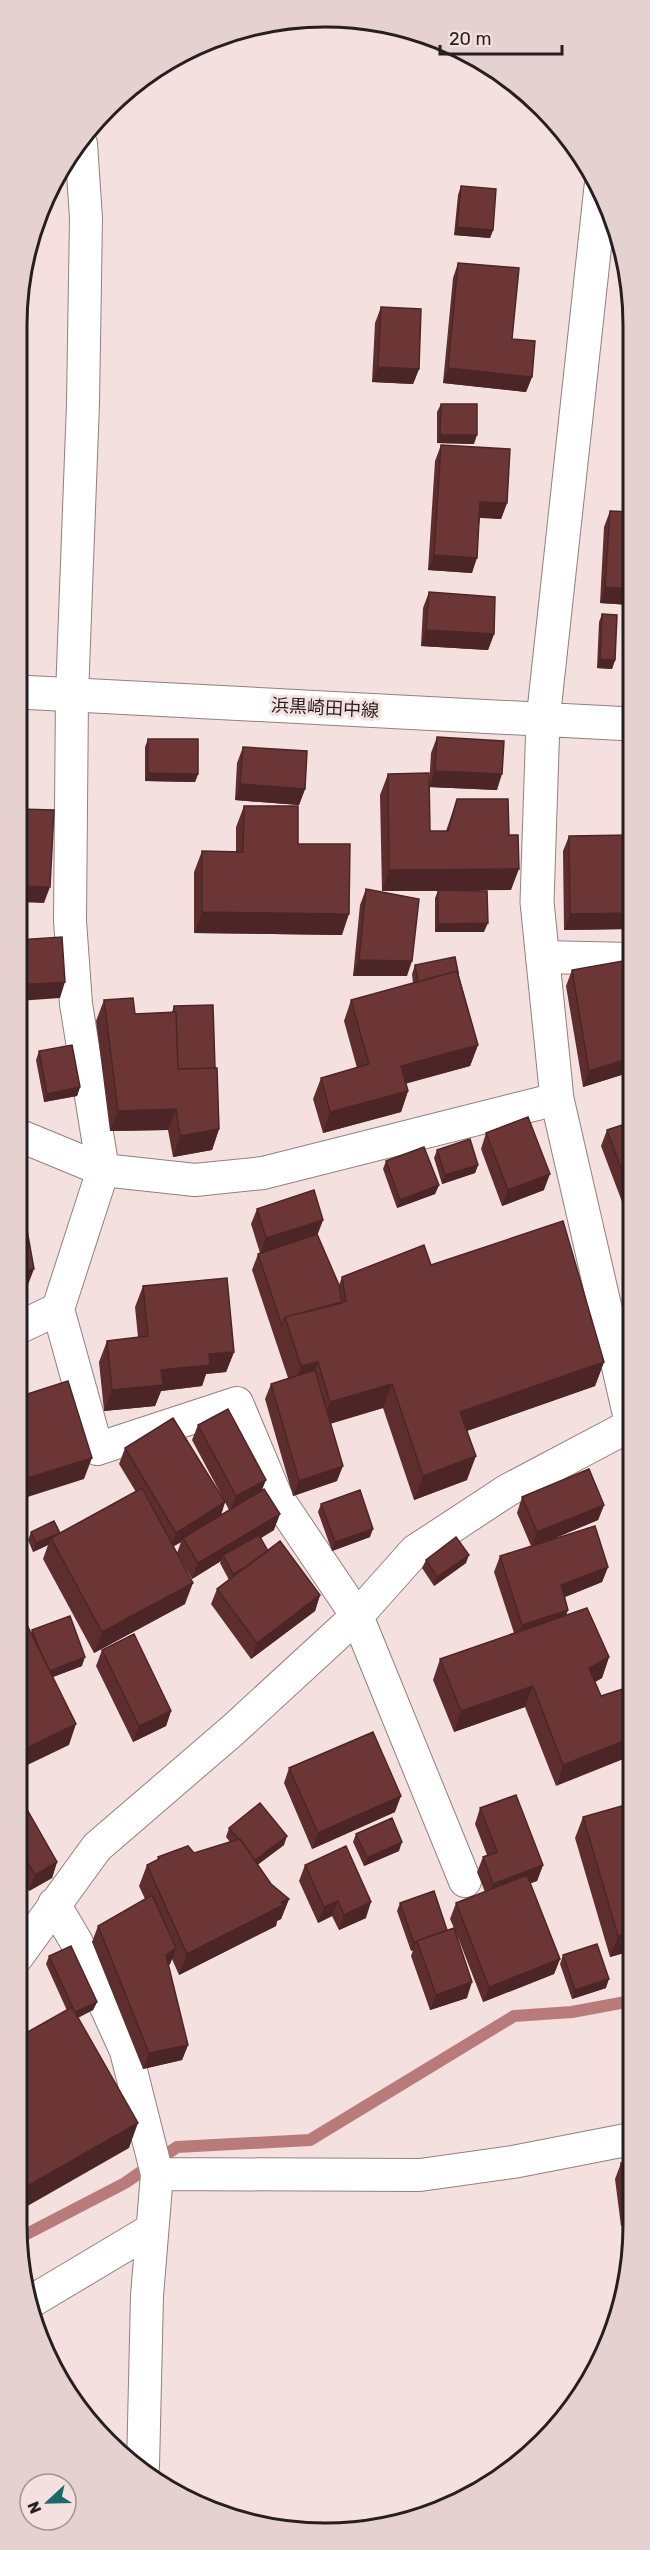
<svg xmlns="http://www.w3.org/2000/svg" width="650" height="2550" font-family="Rubik,'Noto Sans JP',sans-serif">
  <rect width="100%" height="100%" fill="#f4e0df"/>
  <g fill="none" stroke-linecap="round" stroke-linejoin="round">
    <path stroke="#b97b79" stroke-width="12" d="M19,2238L125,2183L177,2147L310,2140L514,2016L572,2012L631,2001"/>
    <g stroke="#92807f" stroke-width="34">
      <path id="street" d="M81,144L86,218L83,403L72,695L70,921L76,1004L103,1170L58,1309L97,1449L237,1403L276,1496L357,1616L465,1881
        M542,957L631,959
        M18,1135L103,1170L195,1180L263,1173L557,1099
        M18,1328L58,1309
        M54,1904L77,1943L126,2051L157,2174L147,2296L143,2467
        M17,1957L97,1847L233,1730L357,1616L415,1551L508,1490L631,1425
        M157,2174L420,2175L513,2162L631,2139
        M32,2301L151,2230"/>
    </g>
    <g stroke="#92807f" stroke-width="35">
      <path id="secondary" d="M601,187L543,720L537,902L557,1099L631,1421
        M19,692L631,724"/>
    </g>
    <use href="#street" stroke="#fff" stroke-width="32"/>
    <use href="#secondary" stroke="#fff" stroke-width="33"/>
  </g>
  <path fill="#5e2e2e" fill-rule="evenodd" d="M461,186L493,230L490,238L454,235L458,195Z
    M458,263L512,339L532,377L526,392L443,383L453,278Z
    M381,307L419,369L413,384L372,382L375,323Z
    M441,404L474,444L437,443V412Z
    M441,445L507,503L501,519L480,518L472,573L428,570L435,461Z
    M610,511L631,605L600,603L604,527Z
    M429,592L494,634L488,650L421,646L423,608Z
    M602,614L615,660L612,669L597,668L599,622Z
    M437,737L497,790L429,787L431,753Z
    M148,739L198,774L195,782L145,781V747Z
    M243,747L305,789L299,805L235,800L237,763Z
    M388,774L430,831H446L457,799L511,890H470L484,932H435V898L438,891H382L380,795Z
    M244,806L298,844L342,935L194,933V872L202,851L236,852V827Z
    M569,836L630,929L564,930L563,851Z
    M366,889L407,976H353L360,905Z
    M415,965L458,972L478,1045L470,1066L406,1083L408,1091L401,1112L323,1133L313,1099L321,1078L357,1068L344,1021L351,1000L413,983L412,974Z
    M631,969V1072L583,1087L566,986L572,970Z
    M104,1000L135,1014L172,1012L174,1006L215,1068L219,1129L212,1150L173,1157L168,1130L110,1131L96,1021Z
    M39,1051L80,1087L77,1096L44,1102L36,1060Z
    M631,1122V1213L627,1215L601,1146L607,1130Z
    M486,1133L544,1190L502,1206L481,1149Z
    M437,1150L478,1165L475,1173L442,1184L434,1158Z
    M386,1161L439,1185L435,1194L397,1208L383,1169Z
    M257,1209L323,1220L317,1235L339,1285L342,1277L431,1265L604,1362L595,1386L467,1431V1480L414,1500L383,1408L330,1424L337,1481L293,1496L265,1399L271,1384L288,1378L252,1270L258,1254L260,1253L251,1224Z
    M143,1286L234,1352L226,1372L206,1374L202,1386L161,1391L155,1406L104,1411L99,1362L107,1341L138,1337L135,1307Z
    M198,1425L262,1491L274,1530L261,1538L268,1551L320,1595L315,1611L251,1659L211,1604L217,1589L229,1580L220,1563L221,1561L192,1579L180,1558L185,1604L94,1653L43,1559L48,1545L33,1552L28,1540L31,1532L59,1533L136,1492L119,1464L125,1448L225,1502L192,1440ZM225,1502L229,1510L221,1515ZM181,1542L177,1553L173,1547Z
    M522,1497L604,1505L598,1520L547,1541L608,1567L602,1582L565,1597L568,1610L566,1615L609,1657L602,1678L595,1682L556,1786L525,1707L454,1732L433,1680L440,1659L514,1633L494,1572L500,1556L531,1546L517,1513Z
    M321,1504L370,1537L332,1551L318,1512Z
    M426,1560L466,1563L434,1586L422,1568Z
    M32,1630L82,1666L53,1677L69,1745L31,1633Z
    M102,1650L171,1711L166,1726L133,1742L96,1666Z
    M289,1768L395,1812L312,1849L284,1783Z
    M17,1791L57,1862L52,1878L29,1891L17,1870Z
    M480,1808L543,1865L537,1881L530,1883L560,1959L554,1974L483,2002L457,1935L467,1998L430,2010L411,1956L413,1950L411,1951L397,1911L400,1903L447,1930L454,1928L450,1919L456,1903L485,1892L477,1872L483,1857L487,1855L475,1824Z
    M583,1817L631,1951L610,1957L575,1838Z
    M229,1828L284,1845L257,1865L271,1884L289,1899L281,1919L277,1921L276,1926L179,1975L172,1959L170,1964L168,1965L188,2045L182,2060L143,2069L92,1942L98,1926L145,1899L139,1886L147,1865L157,1860L158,1857L194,1853L230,1842L226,1837Z
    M356,1834L399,1851L364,1866L353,1842Z
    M305,1865L366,1918L339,1930L332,1916L318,1923L299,1881Z
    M563,1955L606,1988L572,1999L560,1964Z
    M49,1956L97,2002L93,2010L78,2018L129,2148L46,1964Z
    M631,2162V2225L621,2226L615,2179L621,2163Z"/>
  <path fill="#4c2626" d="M457,227L493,230L490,238L454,235Z
    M378,367L419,369L413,384L372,382Z
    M448,368L532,377L526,392L443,383Z
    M440,435H477L474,444L437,443Z
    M480,502L507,503L501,519L475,517Z
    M434,555L477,558L472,573L428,570Z
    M605,587L631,589V605L600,603Z
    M426,630L494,634L488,650L421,646Z
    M600,659L615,660L612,669L597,668Z
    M435,771L502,774L497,790L429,787Z
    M148,773L198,774L195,782L145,781Z
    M240,784L305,789L299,805L235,800Z
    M519,869L511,890L382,891L389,870Z
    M18,886L50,887L44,903L18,902Z
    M202,912L349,914L342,935L194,933Z
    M631,913L630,929L564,930L570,914Z
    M488,923L484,932H435L438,924Z
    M359,960L412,961L407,976H353Z
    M65,982L60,998L18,1001V985Z
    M478,1045L470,1066L394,1087L401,1066Z
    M631,1058V1072L583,1087L589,1071Z
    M80,1087L77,1096L44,1102L47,1094Z
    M408,1091L401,1112L323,1133L330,1112Z
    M176,1109L168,1130L110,1131L118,1111Z
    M219,1129L212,1150L173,1157L180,1136Z
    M478,1165L475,1173L442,1184L445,1175Z
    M550,1174L544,1190L502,1206L508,1190Z
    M439,1185L435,1194L397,1208L400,1200Z
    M631,1203V1213L627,1215Z
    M323,1220L317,1236L260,1254L266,1238Z
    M34,1269L26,1290L18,1291V1272Z
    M234,1352L226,1372L206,1374L202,1386L161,1391L155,1406L104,1411L112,1390L161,1370L209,1354Z
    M318,1362L309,1386L292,1391L301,1366Z
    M604,1362L595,1386L452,1436L460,1412Z
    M392,1384L383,1408L321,1426L330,1402Z
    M476,1456L467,1480L414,1500L423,1476Z
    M92,1458L84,1479L18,1500V1481Z
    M343,1466L337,1481L293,1496L299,1481Z
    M266,1480L260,1495L230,1512L236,1496Z
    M225,1502L220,1518L183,1538L181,1542L170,1548L176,1533Z
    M604,1505L598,1520L532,1548L537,1532Z
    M280,1514L274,1530L225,1559L223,1555L221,1561L192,1579L198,1563Z
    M373,1529L370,1537L332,1551L335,1542Z
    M60,1533L51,1538L48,1545L33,1552L36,1543Z
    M469,1555L466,1563L434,1586L437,1577Z
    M608,1567L602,1582L555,1601L561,1585Z
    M193,1583L185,1604L94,1653L102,1632Z
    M320,1595L315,1611L251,1659L257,1643Z
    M568,1610L562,1626L517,1641L522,1625Z
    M85,1657L82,1666L45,1680L48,1671Z
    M609,1657L602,1678L582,1689L589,1668Z
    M533,1686L525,1707L454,1732L461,1711Z
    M171,1711L166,1726L133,1742L139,1726Z
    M76,1724L69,1745L17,1770V1753Z
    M631,1738V1756L556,1786L563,1765Z
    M401,1796L395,1812L312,1849L318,1833Z
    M287,1836L284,1845L252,1869L255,1860Z
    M402,1842L399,1851L364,1866L367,1858Z
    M57,1862L52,1878L29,1891L35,1875Z
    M543,1865L537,1881L488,1899L493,1884Z
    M289,1899L281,1919L277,1921L276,1926L179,1975L187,1954Z
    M338,1901L332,1916L318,1923L324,1907Z
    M371,1902L366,1918L339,1930L344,1915Z
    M631,1932V1951L610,1957L618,1936Z
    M416,1942L413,1950L411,1951L414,1943Z
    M176,1948L170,1964L160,1971L166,1955Z
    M560,1959L554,1974L483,2002L489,1987Z
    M609,1979L606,1988L572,1999L575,1990Z
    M472,1982L467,1998L430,2010L436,1995Z
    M97,2002L93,2010L72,2020L75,2012Z
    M188,2045L182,2060L143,2069L149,2053Z
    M138,2123L129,2148L17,2212V2192Z
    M631,2210V2225L621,2226L627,2211Z"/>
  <path fill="#6d3636" stroke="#4c2626" stroke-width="1.5" d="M461,186L496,189L493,230L457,227Z
    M458,263L519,268L512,339L535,341L532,377L448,368Z
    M381,307L421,309L419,369L378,367Z
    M441,404H477V435H440Z
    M441,445L510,449L507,503L480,502L477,558L434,555Z
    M610,511L631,512V589L605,587Z
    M429,592L495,597L494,634L426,630Z
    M602,614L617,615L615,660L600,659Z
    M437,737L504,741L502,774L435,771Z
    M148,739H198V774L148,773Z
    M243,747L307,751L305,789L240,784Z
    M429,773L430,831H448L457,799H508L509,835H518L519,869L389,870L388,774Z
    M244,806H298V844H350L349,914L202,912V851L243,852Z
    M18,809L54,810L50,887L18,886Z
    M631,835V913L570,914L569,836Z
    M366,889L419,899L412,961L359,960Z
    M438,890L487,891L488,923L438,924Z
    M62,937L65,982L18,985V940Z
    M455,957L458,972L457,971L418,982L415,965Z
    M628,960L631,969V1058L589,1071L572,970Z
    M457,971L478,1045L401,1066L408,1091L330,1112L321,1078L369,1064L351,1000Z
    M133,998L135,1014L176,1012L178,1069L217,1068L219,1129L180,1136L176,1109L118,1111L104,1000Z
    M213,1005L215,1068L178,1069L176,1012H174V1006Z
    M72,1045L80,1087L47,1094L39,1051Z
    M528,1117L550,1174L508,1190L486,1133Z
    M631,1122V1195L607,1130Z
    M470,1139L478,1165L445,1175L437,1150Z
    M424,1147L439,1185L400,1200L386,1161Z
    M314,1190L323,1220L266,1238L257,1209Z
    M18,1191H20L34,1269L18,1272Z
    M563,1221L604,1362L460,1412L476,1456L423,1476L392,1384L330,1402L318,1362L301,1366L285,1317L346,1301L342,1277L424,1245L431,1265Z
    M317,1234L339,1285L342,1303L285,1317L282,1326L258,1254Z
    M227,1278L234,1352L209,1354L210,1365L161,1370L163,1385L112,1390L107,1341L148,1336L143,1286Z
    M315,1370L343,1466L299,1481L271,1384Z
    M68,1381L92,1458L18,1481V1397Z
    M228,1409L266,1480L236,1496L198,1425Z
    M173,1418L225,1502L176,1533L125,1448Z
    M589,1469L604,1505L537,1532L522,1497Z
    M142,1488L193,1583L102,1632L51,1538Z
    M264,1489L280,1514L198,1563L183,1538Z
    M360,1490L373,1529L335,1542L321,1504Z
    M54,1521L60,1533L36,1543L31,1532Z
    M595,1526L608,1567L561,1585L568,1610L522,1625L500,1556Z
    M259,1535L268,1551L246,1567L233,1574L223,1555Z
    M456,1537L469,1555L437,1577L426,1560Z
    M280,1541L320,1595L257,1643L217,1589Z
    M587,1608L609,1657L589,1668L601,1696L629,1687L631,1693V1738L563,1765L533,1686L461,1711L440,1659Z
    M70,1616L85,1657L50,1671L41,1653L32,1630Z
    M26,1623L76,1724L17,1753V1627Z
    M134,1634L171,1711L139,1726L102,1650Z
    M373,1732L401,1796L318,1833L289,1768Z
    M17,1792L57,1862L35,1875L17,1844Z
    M516,1795L543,1865L493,1884L483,1857L497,1852L480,1808Z
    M260,1803L287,1836L255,1860L240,1839H238L229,1828Z
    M622,1806L630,1832H631V1932L618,1936L583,1817Z
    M392,1818L402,1842L367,1858L356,1834Z
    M240,1839L271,1884L289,1899L281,1902L283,1905L187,1954L147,1865L159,1859L158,1857L188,1846L194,1853Z
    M346,1846L371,1902L344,1915L338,1901L324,1907L305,1865Z
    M527,1875L560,1959L489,1987L456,1903Z
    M434,1891L447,1930L417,1941L414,1943L400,1903Z
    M152,1895L176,1948L166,1955L188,2045L149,2053L98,1926Z
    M454,1928L472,1982L436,1995L417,1941Z
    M597,1944L609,1979L575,1990L563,1955Z
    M71,1946L97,2002L75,2012L49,1956Z
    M72,2007L138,2123L17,2192V2038Z
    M631,2162V2210L627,2211L621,2163Z"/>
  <g text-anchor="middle" stroke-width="6" stroke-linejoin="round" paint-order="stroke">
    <g font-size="18" fill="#261f1f" stroke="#f4e0df">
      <text transform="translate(325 708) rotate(3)" y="6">浜黒崎田中線</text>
    </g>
  </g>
  <path d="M0 0H650V2550H0ZM325 27H325A298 298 0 0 1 623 325V2225A298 298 0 0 1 325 2523H325A298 298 0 0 1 27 2225V325A298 298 0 0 1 325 27Z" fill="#e4d1d0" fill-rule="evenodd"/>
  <path fill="none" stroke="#261f1f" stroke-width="3" d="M325 27H325A298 298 0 0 1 623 325V2225A298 298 0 0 1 325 2523H325A298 298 0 0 1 27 2225V325A298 298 0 0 1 325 27Z"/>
  <g transform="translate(48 2502) rotate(248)"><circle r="28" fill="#f4e0df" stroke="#a29392" stroke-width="1.5"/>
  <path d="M0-4.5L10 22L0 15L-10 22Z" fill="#1c696b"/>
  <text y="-9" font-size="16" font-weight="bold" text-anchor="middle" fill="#261f1f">N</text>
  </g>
  <path d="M440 45v9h122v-9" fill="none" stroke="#261f1f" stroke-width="3"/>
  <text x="449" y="45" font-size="18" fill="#261f1f" stroke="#f4e0df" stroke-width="4.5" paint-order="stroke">20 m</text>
</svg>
